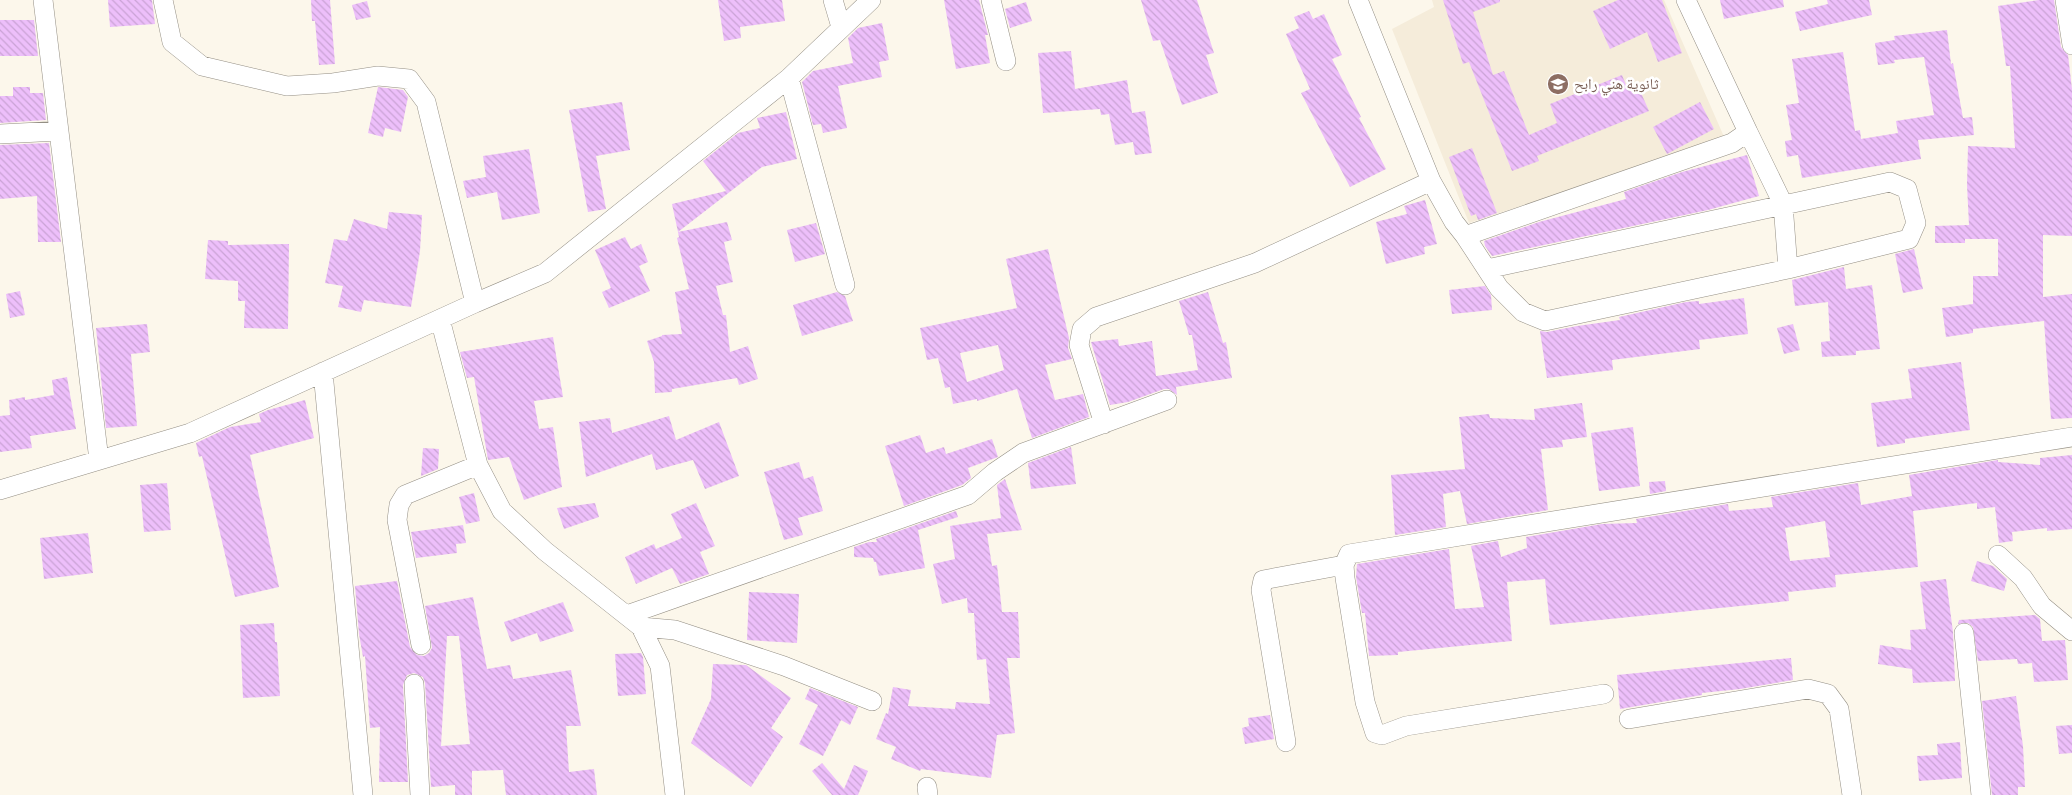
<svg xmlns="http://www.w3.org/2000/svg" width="2072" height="795" font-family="'Zilla Slab','Noto Naskh Arabic',serif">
  <defs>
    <pattern id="building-back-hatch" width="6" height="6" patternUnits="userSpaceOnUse" patternTransform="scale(1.25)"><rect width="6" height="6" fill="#edbffa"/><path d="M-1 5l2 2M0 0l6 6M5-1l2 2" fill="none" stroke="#caa3d5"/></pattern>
  </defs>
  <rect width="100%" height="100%" fill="#fcf7eb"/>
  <path fill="#f5ecda" d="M1432,0H1664L1725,139L1469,223L1392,29L1434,7Z"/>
  <path fill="url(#building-back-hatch)" fill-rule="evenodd" d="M108,0H152L155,24L110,27Z
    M311,0H330L335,64L319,65L315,21H312Z
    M718,0H782L785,21L740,27L741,38L724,41Z
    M944,0H979L988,35H985L990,63L956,69Z
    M1141,0H1197L1214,53L1206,55L1218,93L1182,105L1160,40L1153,41Z
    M1443,0H1500V2L1473,12L1493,75L1504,71L1529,135L1557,123L1550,104L1622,75L1628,90L1638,86L1649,111L1537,156L1539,161L1512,171L1469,62L1463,64Z
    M1618,0H1662L1682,53L1658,62L1647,32L1610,49L1593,11Z
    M1720,0H1783L1784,7L1724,19Z
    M1827,0H1869L1872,15L1800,31L1795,12L1828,4Z
    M2039,0H2054L2061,47L2068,55L2072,89V236L2043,235V297L2072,294V418L2051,419L2044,321L1973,329V333L1946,337L1942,308L1973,304V276H1998V239H1965V243H1935V226L1969,225L1967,185L1968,146L2015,148L2010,66H2006L1998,6Z
    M367,1L371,17L356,20L352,5Z
    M1026,2L1032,21L1010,28L1005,9Z
    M1309,11L1313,19L1324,14L1342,55L1332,59L1361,117L1359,118L1386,169L1350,187L1301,93L1310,89L1286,34L1299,28L1294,17Z
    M0,20H34L38,56H0Z
    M882,23L889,60L879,62L882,77L838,86L847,128L823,133L821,124L813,125L802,82L813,71L853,63L848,38L858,28Z
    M1947,30L1951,64L1953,63L1963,118L1972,117L1974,135L1918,140L1921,159L1802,178L1798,155L1787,157L1785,141L1792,140L1786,105L1799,103L1792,59L1843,52L1855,131L1860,130L1861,139L1898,133L1896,121L1934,115L1924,57L1894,60L1895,63L1878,65L1875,43L1895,40L1894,36Z
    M1071,51L1075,89L1127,80L1132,113L1145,111L1152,153L1135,155L1133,142L1115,145L1109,114L1101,115L1100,109L1043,113L1038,53Z
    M13,87H30V93H43L46,120L0,123V96H13Z
    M378,87L403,90L408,97L401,132L385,128L383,137L368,133Z
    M622,102L630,150L596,156L606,209L588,212L569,110Z
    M1700,102L1714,129L1667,154L1653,127Z
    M786,112L797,159L762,167L678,232L672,204L726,191L703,161L738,133L760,128L757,118Z
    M49,143L61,242H38L37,196L0,199V145Z
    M1472,148L1497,213L1478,220L1476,214L1471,216L1449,157Z
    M529,149L540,213L502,220L497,192L467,198L463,181L486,177L483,156Z
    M1747,155L1759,196L1708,210L1492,256L1485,246L1484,241L1539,222L1626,199L1624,192L1682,172Z
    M1425,200L1437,244L1424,247L1425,254L1386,264L1376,222L1407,214L1404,206Z
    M389,212L422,215L420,251L411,307L364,300L361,312L338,307L343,286L325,283L334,239L347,241L354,219L387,229Z
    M727,222L732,240L724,242L733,282L716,286L723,315H726L730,352L748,346L758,379L739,385L737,378L672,389V392L655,393L654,362L647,341L662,336V335L682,334L675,292L689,289L677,238L679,237L678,232Z
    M816,223L825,254L795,262L787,230Z
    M625,237L631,249L641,244L648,262L639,266L650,291L609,308L602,292L611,288L595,250Z
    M208,240L228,241V245L289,244L288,329L244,328L245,301H238V281L205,279Z
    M1048,249L1069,338L1068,348L1072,359L1045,365L1055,400L1083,394L1089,417L1032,438L1017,389L977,401V399L953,404L950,387L945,388L938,358L927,360L920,328L1017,308L1006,259ZM998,345L1004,370L967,382L960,353Z
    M1914,249L1923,289L1903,293L1895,254Z
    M1844,267L1846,289L1872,285L1880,349L1856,351V355L1822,357L1821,342L1830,341L1828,302L1795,306L1792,280Z
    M1485,286L1491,295L1492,310L1452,314L1449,290Z
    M20,291L25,315L10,318L6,294Z
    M837,292L845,296L853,321L802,336L793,305Z
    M1208,292L1223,343L1226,342L1232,378L1176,387L1177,395L1169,389H1164L1128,402L1110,405L1091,342L1118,339L1119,346L1152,341L1156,376L1198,370L1192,335H1189L1179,301Z
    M1744,298L1748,334L1699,340L1700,349L1612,360L1613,370L1547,378L1540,331L1547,332L1577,326L1620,320L1619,317L1686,302L1699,301V304Z
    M147,324L150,352L131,354L137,426L106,428L96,328Z
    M1793,324L1800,350L1784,354L1777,328Z
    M553,337L563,397L534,401L539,429L553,427L562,487L524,500L509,457L488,460L474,377L467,378L460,352Z
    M1961,362L1970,430L1905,439V443L1877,447L1871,403L1912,398L1908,369Z
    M67,377L76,429L30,436L32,448L0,452V416L10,415L9,400L25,397V400L54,395L52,380Z
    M305,400L314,438L250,455L279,587L235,597L202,456L199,457L196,443L230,427L261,422L259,414L268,410Z
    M1582,403L1587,437L1562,440L1563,447L1541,449L1548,510L1467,524L1460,491L1443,494L1446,527L1395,535L1391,475L1465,469L1459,417L1489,414L1490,418L1535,420L1534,409Z
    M669,416L676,440L719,422L739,476L705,489L693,460L656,470L652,454L586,477L579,422L610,418L612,433Z
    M1633,427L1640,486L1599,491L1591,433Z
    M920,435L926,453L944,447L946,454L992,439L998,457L968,468L971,478L962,485L904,506L885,446Z
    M1071,447L1076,484L1031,489L1028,463Z
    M423,448L439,449L438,469L421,476Z
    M2072,455V529L2047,531V528L2012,532L2013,541L1999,543L1995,507L1977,509V503L1913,511L1918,567L1835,575L1836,587L1788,592L1789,601L1550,625L1545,579L1507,582L1512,641L1398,652V655L1369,656L1365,613H1362L1356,577L1357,564L1449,549L1455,609L1484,607L1471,546L1498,541L1501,557L1527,548L1526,537L1602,524L1637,523L1636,519L1728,504L1729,511L1773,507L1771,497L1858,483L1861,505L1912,496L1909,475L1998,460V462L2040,465V458ZM1825,521L1830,557L1790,561L1785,528Z
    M799,462L804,479L813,476L823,511L798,518L803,535L784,540L764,472Z
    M1005,479L1022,530L987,534L992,566L997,565L1002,612H1018L1020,658H1007L1015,733L997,735L991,778L921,769L920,771L891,759L896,747L876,739L886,713L888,714L893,687L911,690L908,706L955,709L956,702L990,704L986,659L977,660L974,613H968L967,598L942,604L933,564L955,559L950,526L1001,518L997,485Z
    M1665,481L1666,491L1650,494L1649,482Z
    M167,483L171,530L144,532L140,485Z
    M474,493L480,521L466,524L459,497Z
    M595,503L599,517L564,529L557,508Z
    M696,503L715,546L700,552L709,574L680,584L672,568L636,584L625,557L654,544L656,549L682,538L671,514Z
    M956,511L958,517L918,530L925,568L879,576L876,562H874L873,558L854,557V547L869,542H877L876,539Z
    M463,525L466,543L456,544L457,553L416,558L411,532Z
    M88,533L93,573L44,579L40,538Z
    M1977,561L1993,566L2007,579L2004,591L1971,581Z
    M1946,579L1953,632L1955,681L1913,683L1912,669L1878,664L1880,645L1911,650L1910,630L1926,629L1920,582Z
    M397,581L410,647L417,655L424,656L429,653L432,648L425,606L473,597L487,669L510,665L513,679L571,670L581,726H566L569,772L594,769L597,795H506L503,770L472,771V795H455V785L431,787L425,683L423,677L414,673L407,675L403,685L408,782H379L380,727L370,728L365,656L363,657L359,634L355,586ZM447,636H459L470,744L441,746Z
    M749,592L799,594L797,643L747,640Z
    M563,602L574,631L540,642L537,633L511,642L504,622Z
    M2035,615L2040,619L2042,641L2065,640L2068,680L2034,682L2032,663L2018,664L2017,659L1978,661L1973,627L1968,623L1958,624L1959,620Z
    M274,623L275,642H277L280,696L243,698L240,625Z
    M641,653L643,657L646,694L618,696L615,654Z
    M1791,658L1793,680L1740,689L1702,693V695L1620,709L1617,675Z
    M713,664L746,665L791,698L771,728L783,737L751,787L691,743L711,699Z
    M810,688L858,707L850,725L841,720L823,756L799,744L818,705L805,699Z
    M2016,696L2023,746L2025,787H2018V795H1992L1982,701Z
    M1270,715L1274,739L1245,744L1242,728L1249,726L1248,718Z
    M2072,725V753L2059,754L2056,726Z
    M1960,742L1962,778L1919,781L1917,756L1938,755L1937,744Z
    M822,763L844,789L854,765L868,771L858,795H832L812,771Z"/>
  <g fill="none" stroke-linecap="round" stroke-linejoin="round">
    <g stroke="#948f85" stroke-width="20">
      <path id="minor" d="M43,0L99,460
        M163,0L172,42L202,66L287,86L333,83L378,76L409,79L426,102L475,303
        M833,0L841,27
        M991,0L1006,61
        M1358,0L1431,181L1454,222L1465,236L1732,143L1748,132L1686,0
        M2065,0L2072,45
        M789,78L845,285
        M1748,132L1783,204L1788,269
        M0,134L59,131
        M1465,236L1499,288L1523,312L1545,321L1788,269L1909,239L1916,223L1907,189L1890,182L1487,269
        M440,319L478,465L502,511L545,551L641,627L660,666L675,795
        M323,372L363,795
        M1104,424L1079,345L1082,329L1096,317L1255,263L1431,181
        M0,490L190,433L475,303L545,273L789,78L871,0
        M1998,555L2023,578L2042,606L2072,631
        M627,615L968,495L995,472L1023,453L1167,400
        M641,627L675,630L784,666L872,701
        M1964,633L1981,795
        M421,645L397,520L399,505L405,495L478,465
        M414,684L420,795
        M1604,694L1406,726L1382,735L1375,733L1365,702L1345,578L1344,565L1349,554L2072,437
        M1629,719L1808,689L1828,694L1839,709L1852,795
        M1286,742L1261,590L1263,580L1344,565
        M927,787L928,795"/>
    </g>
    <use href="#minor" stroke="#fff" stroke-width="19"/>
  </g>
  <defs>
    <g id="school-disc" transform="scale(1.125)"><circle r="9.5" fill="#8d6e63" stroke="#fff"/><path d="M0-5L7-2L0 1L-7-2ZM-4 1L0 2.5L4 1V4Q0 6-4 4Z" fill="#fff"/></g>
  </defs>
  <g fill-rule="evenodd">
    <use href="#school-disc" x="1558" y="84"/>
  </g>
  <g text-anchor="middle" stroke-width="5" stroke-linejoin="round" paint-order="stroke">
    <g font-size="15" fill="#785e54" stroke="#fff" text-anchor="start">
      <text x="1574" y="89">ثانوية هني رابح</text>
    </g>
  </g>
</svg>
